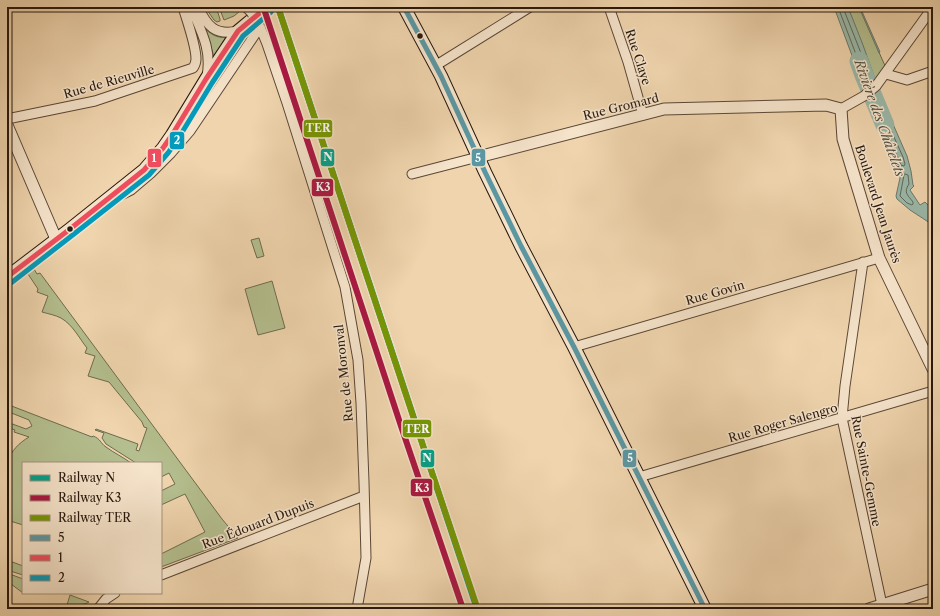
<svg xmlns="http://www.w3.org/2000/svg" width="940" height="616" font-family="'Libre Caslon Text',serif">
  <rect width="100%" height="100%" fill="#efd4ad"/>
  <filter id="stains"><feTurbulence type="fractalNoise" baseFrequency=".005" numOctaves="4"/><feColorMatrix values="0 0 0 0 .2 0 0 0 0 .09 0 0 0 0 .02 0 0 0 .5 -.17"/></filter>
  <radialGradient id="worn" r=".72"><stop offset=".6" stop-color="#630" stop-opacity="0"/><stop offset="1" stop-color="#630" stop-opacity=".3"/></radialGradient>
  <path fill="#b4be8e" stroke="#6e6b4e" d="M205,7H216L220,19V21L217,22L214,20Z
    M219,7H236L240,11L234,16L224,20Z
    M843,7H859L886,68L871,86L850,20Z
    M204,28C210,33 217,39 226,37L214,57L209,40Z
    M244,32H245L247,33L245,40L213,87L194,118L169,151L173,142L228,54Z
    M259,238L264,256L257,258L251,240Z
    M34,269L37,274L40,273L222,519L238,538L161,567V554L205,532L185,494L161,505V491L175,484L169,473L161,477V463H136L106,444L102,438L104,433L95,430L96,429L138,444L136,450L139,451L147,428L144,427L142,422L109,382L88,376L95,356L85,353L87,348C79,338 73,325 61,318C55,315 49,314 42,312L48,296L37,292L38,289L28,274Z
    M272,281L285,328L258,335L245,289Z
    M9,405L92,437L93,436C101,439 100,443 106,447C114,453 123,457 131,463H23V525L7,520V462C12,450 19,443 29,437L14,432L15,430L7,427V422L26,429L32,426L29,420L9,412L7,409Z
    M7,560L23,566V575L7,570Z
    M7,573L23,579V593L7,581Z
    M70,595L89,602L85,604L68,606L67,605Z"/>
  <path fill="#9ab8a8" stroke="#6c786a" d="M834,7H848L863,45L875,79L864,88Z
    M859,7H860L880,52L879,53Z
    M882,99L907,156L911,171L913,185L914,186L910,190L920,205L925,202L933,210V225L910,210L897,199L896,196L900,178V174L896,164L870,103Z"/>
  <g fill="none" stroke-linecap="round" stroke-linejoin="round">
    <path stroke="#61685b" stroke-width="1" d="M838,7L865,78L867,80L870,78V76L844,10V7
      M878,105L880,106L903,157L905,164L904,166L901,165L876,107V106Z
      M905,174L908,175L909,184C903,193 908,195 913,202V204L912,205L907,203L900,196L904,175Z"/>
    <path stroke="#9ab8a8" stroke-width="19" d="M859,61L864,75L885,125"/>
    <g stroke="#5a4736" stroke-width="11">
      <path id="minor" d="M191,7C201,31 212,49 207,76
        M198,7C207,26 215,36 238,31
        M609,7L628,62L643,115
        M260,27L267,44L287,103L345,287L358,360L361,403L364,482L366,558L357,609
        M435,66L530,7
        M886,74L907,80L933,71
        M841,109L864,96L876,86L933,7
        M7,119L95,101L193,68C195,65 196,63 196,59C196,45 187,21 183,7
        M412,174L478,157
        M112,197L123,194L131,190L151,173L171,153L190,131L260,27
        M863,262L845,386L842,418L882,605
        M574,347L879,258
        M639,477L933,391
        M161,575L364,496
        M98,609L106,599L115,593"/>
    </g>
    <g stroke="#5a4736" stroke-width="13">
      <path id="tertiary" d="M7,125L56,239
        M478,157L664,109L826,105L841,109L843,139L879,258L933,369
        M869,609L933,589"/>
    </g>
    <g stroke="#28180e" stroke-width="14">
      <path id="secondary" d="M404,7L441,76L485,172L521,246L574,347L705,609
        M7,277L70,229L144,170L163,148L172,135L206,79L238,31L267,7"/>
    </g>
    <use href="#minor" stroke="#f5e3ca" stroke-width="9"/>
    <use href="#tertiary" stroke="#f5e3ca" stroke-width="11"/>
    <use href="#secondary" stroke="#f5e3ca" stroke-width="12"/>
    <g stroke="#5a4736" stroke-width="11" stroke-linecap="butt">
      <path id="minor-bridge" d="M247,8L251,12L260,27"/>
    </g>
    <use href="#minor-bridge" stroke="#f5e3ca" stroke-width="9"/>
    <g stroke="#f5e3ca" stroke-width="8">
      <path id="bus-1" d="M404,7L441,76L485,172L521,246L574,347L705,609"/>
    </g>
    <g stroke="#f5e3ca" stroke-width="8">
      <path id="bus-2" d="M7,277L70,229L144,170L163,148L172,135L206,79L238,31L267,7"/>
    </g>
    <g stroke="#f5e3ca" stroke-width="8">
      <path id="bus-3" d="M11,283L74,234L149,175L168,153L178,139L212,83L243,36L271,12"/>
    </g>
    <use href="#bus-1" stroke="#5b97a2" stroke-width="5"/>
    <use href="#bus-2" stroke="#ef4d5e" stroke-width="5"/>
    <use href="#bus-3" stroke="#049abb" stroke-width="5"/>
    <g stroke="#f5e3ca" stroke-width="9">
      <path id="rail-1" d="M278,7L477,609"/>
    </g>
    <g stroke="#f5e3ca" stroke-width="9">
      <path id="rail-2" d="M264,9L401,426L463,609"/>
    </g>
    <g stroke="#f5e3ca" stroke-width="9">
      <path id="rail-3" d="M278,7L415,422L477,607"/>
    </g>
    <use href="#rail-1" stroke="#02a189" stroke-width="6"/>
    <use href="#rail-2" stroke="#aa1743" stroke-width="6"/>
    <use href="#rail-3" stroke="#779604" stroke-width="6"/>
  </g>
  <g fill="#28180e" stroke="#f5e3ca" stroke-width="1.5">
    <circle cx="420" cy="36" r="3.5"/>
    <circle cx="70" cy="229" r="3.5"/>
  </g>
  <g text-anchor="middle" stroke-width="3" stroke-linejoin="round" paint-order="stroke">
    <g font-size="12" fill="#28180e" stroke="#f5e3ca">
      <text transform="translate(638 57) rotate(72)" y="4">Rue Claye</text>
      <text transform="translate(109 82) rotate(-16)" y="4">Rue de Rieuville</text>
      <text transform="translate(621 107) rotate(-14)" y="4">Rue Gromard</text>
      <text transform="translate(878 204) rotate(72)" y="4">Boulevard Jean Jaurès</text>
      <text transform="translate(715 293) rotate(-16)" y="4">Rue Govin</text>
      <text transform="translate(344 373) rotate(-96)" y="4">Rue de Moronval</text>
      <text transform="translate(783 423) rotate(-16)" y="4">Rue Roger Salengro</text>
      <text transform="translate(866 471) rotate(79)" y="4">Rue Sainte-Gemme</text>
      <text transform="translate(258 524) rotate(-21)" y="4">Rue Édouard Dupuis</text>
    </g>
    <g font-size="13" font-style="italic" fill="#505044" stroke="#f5e3ca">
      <text transform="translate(880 118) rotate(70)" y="5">Rivière des Châtelets</text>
    </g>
  </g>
  <g stroke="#f5e3ca" stroke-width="1.5">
    <rect x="303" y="119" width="30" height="19" rx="4" fill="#779604"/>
    <rect x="169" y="131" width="16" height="19" rx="4" fill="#049abb"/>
    <rect x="320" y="148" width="15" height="19" rx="4" fill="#02a189"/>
    <rect x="471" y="148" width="15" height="19" rx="4" fill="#5b97a2"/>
    <rect x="147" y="148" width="15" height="20" rx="4" fill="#ef4d5e"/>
    <rect x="311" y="178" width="23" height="19" rx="4" fill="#aa1743"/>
    <rect x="402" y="419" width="30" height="19" rx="4" fill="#779604"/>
    <rect x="622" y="449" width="15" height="19" rx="4" fill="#5b97a2"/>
    <rect x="420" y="449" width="15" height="19" rx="4" fill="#02a189"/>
    <rect x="410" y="478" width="23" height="19" rx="4" fill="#aa1743"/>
  </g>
  <g font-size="11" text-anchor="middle" font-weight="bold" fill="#fff">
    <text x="318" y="132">TER</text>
    <text x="177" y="144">2</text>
    <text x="328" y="161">N</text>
    <text x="478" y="162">5</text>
    <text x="154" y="162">1</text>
    <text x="323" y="191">K3</text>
    <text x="417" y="433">TER</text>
    <text x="630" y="462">5</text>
    <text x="427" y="462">N</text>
    <text x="422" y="492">K3</text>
  </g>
  <rect width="940" height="616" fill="none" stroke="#efd4ad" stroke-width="24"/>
  <rect x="8" y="8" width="924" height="600" fill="none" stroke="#28180e" stroke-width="2"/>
  <rect x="12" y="12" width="916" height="592" fill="none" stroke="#28180e"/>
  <rect x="22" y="462" width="140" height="132" fill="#f5e3ca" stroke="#a3927f"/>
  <rect x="30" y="475" width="20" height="6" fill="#02a189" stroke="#a3927f"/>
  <text x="58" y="482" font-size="12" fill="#28180e">Railway N</text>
  <rect x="30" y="495" width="20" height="6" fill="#aa1743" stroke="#a3927f"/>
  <text x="58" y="502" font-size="12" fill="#28180e">Railway K3</text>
  <rect x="30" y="515" width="20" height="6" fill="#779604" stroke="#a3927f"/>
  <text x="58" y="522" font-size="12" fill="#28180e">Railway TER</text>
  <rect x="30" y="535" width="20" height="6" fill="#5b97a2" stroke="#a3927f"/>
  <text x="58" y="542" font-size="12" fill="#28180e">5</text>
  <rect x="30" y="555" width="20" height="6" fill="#ef4d5e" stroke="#a3927f"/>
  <text x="58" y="562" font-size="12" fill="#28180e">1</text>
  <rect x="30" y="575" width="20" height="6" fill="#049abb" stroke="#a3927f"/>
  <text x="58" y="582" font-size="12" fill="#28180e">2</text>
  <rect width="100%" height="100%" filter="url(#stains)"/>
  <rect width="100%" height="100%" fill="url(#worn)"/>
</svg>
